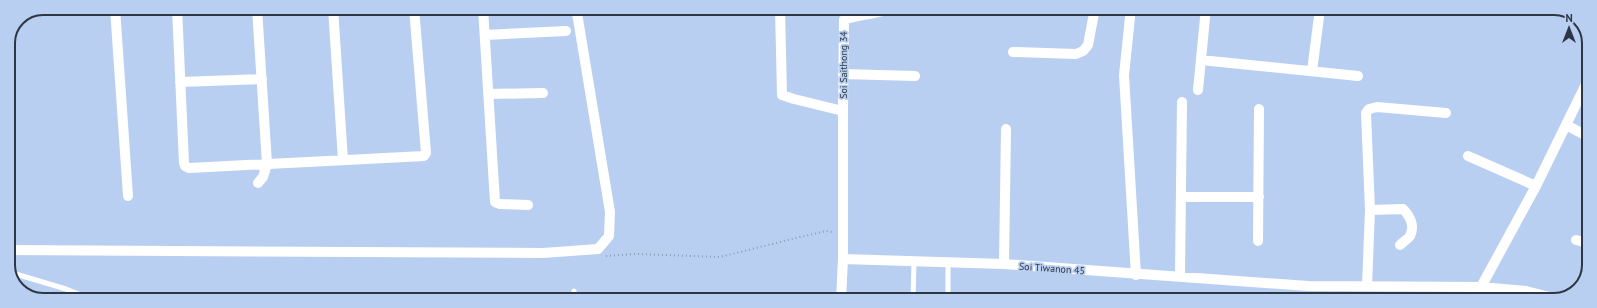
<svg xmlns="http://www.w3.org/2000/svg" width="1597" height="308" font-family="'PT Sans',sans-serif">
  <rect width="100%" height="100%" fill="#b9cff1"/>
  <g fill="none" stroke-linecap="round" stroke-linejoin="round">
    <path stroke="#8b9db8" stroke-width="2" stroke-dasharray="1 3" stroke-linecap="butt" d="M606,256L636,254L720,257L792,239L826,231L832,232"/>
    <path stroke="#fff" stroke-width="5" d="M9,272L66,289L91,299
      M573,300L574,291
      M913,300L914,261
      M948,300V263"/>
    <path stroke="#fff" stroke-width="10" d="M115,8L128,196
      M177,8L184,163L185,166L189,168L424,156L426,153L414,8
      M257,8L267,164L263,177L258,183
      M333,8L343,160
      M483,8L495,202L500,204L528,205
      M780,8L782,95L794,99L843,111V259L1004,264L1308,286L1481,287L1526,291L1558,299
      M1131,8L1124,75L1136,275
      M485,35L566,31
      M1013,52L1076,54L1083,51L1088,45L1095,8
      M1201,60L1358,76
      M1312,71L1320,9
      M843,74L915,76
      M180,82L262,79
      M1198,90L1206,8
      M489,94L543,93
      M843,111L844,20C859,14 876,15 891,8
      M1566,125L1589,137
      M1468,156L1536,186
      M1182,197H1259
      M1370,210L1403,209C1410,216 1415,226 1410,236C1408,239 1403,242 1400,245
      M1576,240L1588,243
      M1258,241L1259,109
      M8,250L543,253L598,249L609,236L610,212L577,13L578,8
      M1004,264L1006,129
      M1180,276L1182,102
      M1367,286L1370,210L1366,113L1369,109L1377,107L1446,113
      M1481,287L1536,186L1589,78
      M841,300L843,259
      M1500,300L1501,299"/>
  </g>
  <g text-anchor="middle" stroke-width="3.5" stroke-linejoin="round" paint-order="stroke">
    <g font-size="10" fill="#2d3644" stroke="#b9cff1">
      <text transform="translate(843 65) rotate(-90)" y="4">Soi Saithong 34</text>
      <text transform="translate(1052 268) rotate(4)" y="4">Soi Tiwanon 45</text>
    </g>
  </g>
  <path d="M0 0H1597V308H0ZM43 15H1554A28 28 0 0 1 1582 43V265A28 28 0 0 1 1554 293H43A28 28 0 0 1 15 265V43A28 28 0 0 1 43 15Z" fill="#b9cff1" fill-rule="evenodd"/>
  <path fill="none" stroke="#2d3644" stroke-width="2" d="M43 15H1554A28 28 0 0 1 1582 43V265A28 28 0 0 1 1554 293H43A28 28 0 0 1 15 265V43A28 28 0 0 1 43 15Z"/>
  <g transform="translate(1569 28)" stroke="#b9cff1" stroke-width="3" paint-order="stroke">
  <path d="M0-3L7 15L0 10L-7 15Z" fill="#2d3644"/>
  <text y="-6" font-size="11" font-weight="bold" text-anchor="middle" fill="#2d3644">N</text>
  </g>
</svg>
